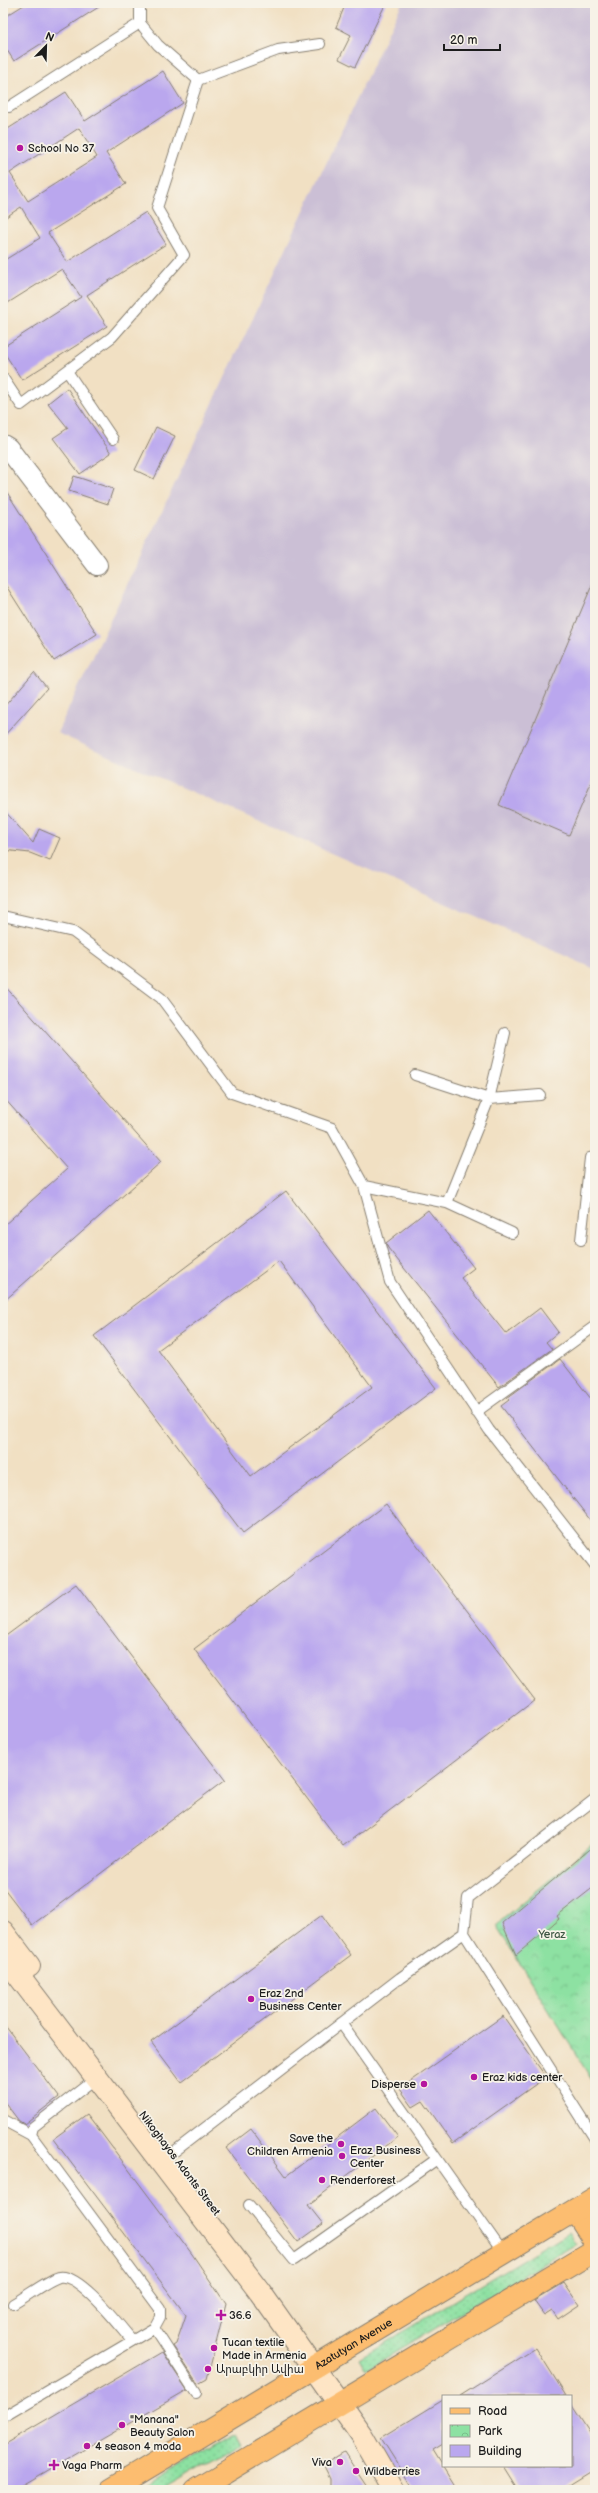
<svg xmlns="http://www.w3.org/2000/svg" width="598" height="2493" font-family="'Balsamiq Sans','Noto Sans Armenian',sans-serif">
  <defs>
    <pattern id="grass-dots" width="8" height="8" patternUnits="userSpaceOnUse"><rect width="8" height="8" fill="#8de1a2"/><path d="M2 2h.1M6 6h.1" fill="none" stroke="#79c08b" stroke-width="1.8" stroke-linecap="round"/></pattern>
    <pattern id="park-crowns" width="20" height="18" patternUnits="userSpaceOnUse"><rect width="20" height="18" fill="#8de1a2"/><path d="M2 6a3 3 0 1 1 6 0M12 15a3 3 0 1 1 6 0" fill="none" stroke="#79c08b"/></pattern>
  </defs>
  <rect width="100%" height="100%" fill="#f7f3e8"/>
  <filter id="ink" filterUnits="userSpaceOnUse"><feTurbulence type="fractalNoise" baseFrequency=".025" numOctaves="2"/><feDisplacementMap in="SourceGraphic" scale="8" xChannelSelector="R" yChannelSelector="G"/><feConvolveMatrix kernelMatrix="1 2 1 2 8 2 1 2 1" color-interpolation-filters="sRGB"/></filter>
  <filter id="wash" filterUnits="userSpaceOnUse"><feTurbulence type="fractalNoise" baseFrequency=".012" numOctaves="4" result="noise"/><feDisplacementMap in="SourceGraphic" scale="16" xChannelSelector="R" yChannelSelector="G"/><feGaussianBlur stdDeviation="0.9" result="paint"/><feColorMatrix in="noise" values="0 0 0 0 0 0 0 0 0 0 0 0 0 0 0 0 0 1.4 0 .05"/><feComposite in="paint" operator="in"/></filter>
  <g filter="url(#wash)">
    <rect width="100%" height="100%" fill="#f1e0c3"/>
    <path fill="#cbbfd5" d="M402,3H595V969L57,733Z"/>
    <path fill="url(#grass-dots)" stroke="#547e5f" d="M568,2232L576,2244L366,2370L359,2358Z
      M236,2433L242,2444L164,2490H139Z"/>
    <path fill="url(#park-crowns)" stroke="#547e5f" d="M595,1842V2085L496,1925Z"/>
    <g id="blocks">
      <path fill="#baa7ee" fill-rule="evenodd" d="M27,3H105L14,61L3,44V18Z
        M346,3H386L355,67L339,59L351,35L336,27Z
        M163,71L183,103L106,153L126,184L48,233L67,262L146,212L166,244L87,295L107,326L22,380L3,351V347L81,297L62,269L3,306V261L40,238L21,207L3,219V132L66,92L85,121ZM79,128L97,157L28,201L10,173Z
        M67,388L111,453L80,474L53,438L68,428L48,403Z
        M156,427L175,436L154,479L135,470Z
        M74,476L113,489L108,504L69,491Z
        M3,486L97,634L54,661L3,581Z
        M595,578V774L569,835L499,805Z
        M34,672L47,688L3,737V708Z
        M3,809L33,843L39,829L60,838L50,861L30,853L3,850Z
        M3,984L161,1162L3,1302V1226L67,1169L3,1097Z
        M286,1191L436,1388L243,1533L94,1336ZM279,1261L372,1387L251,1476L158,1350Z
        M428,1210L474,1268L461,1278L506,1334L540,1308L558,1332L546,1342L552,1349L499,1387L388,1248L386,1243Z
        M560,1359L595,1404V1526L501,1406L509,1400L507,1398Z
        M386,1504L535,1700L343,1846L194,1649Z
        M76,1584L225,1780L32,1925L3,1887V1638Z
        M595,1845V1886L557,1916L559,1919L516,1955L502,1923Z
        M322,1915L351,1955L181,2082L151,2042Z
        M503,2016L546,2077L453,2143L423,2101L413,2107L400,2089Z
        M3,2023L59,2097L24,2124L19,2121L3,2100Z
        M376,2108L398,2137L308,2205L323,2224L298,2242L226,2148L251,2129L286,2176Z
        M87,2114L192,2254L226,2304L207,2379L198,2384L173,2346L176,2344L186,2315L53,2139Z
        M564,2283L579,2305L558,2319L552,2310L544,2315L534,2301Z
        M536,2348L566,2396H460Z
        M162,2352L187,2390L14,2490H3V2445Z
        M443,2400V2445L433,2451L457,2490H414L381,2438Z
        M571,2404L595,2441V2469L561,2490H519L504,2466H571Z
        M344,2452L357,2472L369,2490H330V2479L323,2465Z"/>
    </g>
  </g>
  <g filter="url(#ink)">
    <use href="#blocks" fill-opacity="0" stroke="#867e70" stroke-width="1"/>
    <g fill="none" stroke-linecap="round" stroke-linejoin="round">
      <g stroke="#867e70" stroke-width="12">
        <path id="lane" d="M140,23L158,45L198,80L278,50L320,44
          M9,107L140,23V3
          M67,371L113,439
          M3,378L21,405L112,337L184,255L157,208L198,80
          M3,916L73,932L161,998L232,1093L332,1128L364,1186L390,1282L489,1430L595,1565
          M415,1075L489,1099L540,1095
          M364,1186L447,1203L512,1233
          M447,1203L489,1099L505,1033
          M581,1240L590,1158L595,1157
          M476,1412L595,1326
          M464,1933L468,1898L595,1799
          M341,2023L504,2254
          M3,2120L31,2135
          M162,2161L400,1978L464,1933L595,2139
          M249,2205L294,2260L437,2159
          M13,2304C26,2297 46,2281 59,2277C79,2272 119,2325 132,2340
          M154,2328L196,2393
          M3,2417L154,2328L160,2317V2309L31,2135L33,2127L96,2078"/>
      </g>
      <g stroke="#867e70" stroke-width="22">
        <path id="street" d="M3,445L8,448L97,565"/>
      </g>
      <g stroke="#867e70" stroke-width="24">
        <path id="secondary" d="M3,1932L29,1966
          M3,1955L260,2292L362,2436L393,2490"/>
      </g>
      <g stroke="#867e70" stroke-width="24">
        <g id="primary">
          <path d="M575,2211L595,2242"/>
          <path id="s1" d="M111,2490L595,2198"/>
          <path d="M196,2490L595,2250"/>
        </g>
      </g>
      <use href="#lane" stroke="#fff" stroke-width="10"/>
      <use href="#street" stroke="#fff" stroke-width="20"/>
      <use href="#secondary" stroke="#fee5c5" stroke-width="22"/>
      <use href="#primary" stroke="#fcbd6f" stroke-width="22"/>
    </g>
  </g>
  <g fill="#b5179e" stroke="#f7f3e8" stroke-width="1.5">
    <circle cx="20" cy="148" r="4"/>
    <circle cx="251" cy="1999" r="4"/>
    <circle cx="474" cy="2077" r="4"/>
    <circle cx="424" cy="2084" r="4"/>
    <circle cx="341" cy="2144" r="4"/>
    <circle cx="342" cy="2156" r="4"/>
    <circle cx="322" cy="2180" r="4"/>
    <path d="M219 2309h4v4h4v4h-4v4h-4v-4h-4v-4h4z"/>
    <circle cx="214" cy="2348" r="4"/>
    <circle cx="208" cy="2369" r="4"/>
    <circle cx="122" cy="2425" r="4"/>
    <circle cx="87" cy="2446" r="4"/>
    <circle cx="340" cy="2462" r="4"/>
    <path d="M52 2459h4v4h4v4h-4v4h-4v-4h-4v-4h4z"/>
    <circle cx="356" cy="2471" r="4"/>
  </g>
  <g text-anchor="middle" stroke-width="3.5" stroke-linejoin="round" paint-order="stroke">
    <g font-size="11" fill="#1c1c1c" stroke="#f7f3e8" text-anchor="start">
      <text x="28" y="152">School No 37</text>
      <text x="259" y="1997">Eraz 2nd<tspan x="259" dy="13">Business Center</tspan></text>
      <text x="482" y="2081">Eraz kids center</text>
      <text x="416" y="2088" text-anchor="end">Disperse</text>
      <text x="333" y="2142" text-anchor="end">Save the<tspan x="333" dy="13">Children Armenia</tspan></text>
      <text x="350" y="2154">Eraz Business<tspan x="350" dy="13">Center</tspan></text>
      <text x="330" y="2184">Renderforest</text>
      <text x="229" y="2319">36.6</text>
      <text x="222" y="2346">Tucan textile<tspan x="222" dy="13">Made in Armenia</tspan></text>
      <text x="216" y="2373">Արաբկիր Ավիա</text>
      <text x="130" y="2423">"Manana"<tspan x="130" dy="13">Beauty Salon</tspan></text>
      <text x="95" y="2450">4 season 4 moda</text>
      <text x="332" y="2466" text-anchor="end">Viva</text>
      <text x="62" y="2469">Vaga Pharm</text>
      <text x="364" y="2475">Wildberries</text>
    </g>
    <g font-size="11" fill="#3e5744" stroke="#f7f3e8">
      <text x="552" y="1938">Yeraz</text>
    </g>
    <g font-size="11" fill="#1c1c1c" stroke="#f7f3e8">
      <text transform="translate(180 2163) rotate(53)" y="4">Nikoghayos Adonts Street</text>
      <text dy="4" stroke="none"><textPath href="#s1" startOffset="283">Azatutyan Avenue</textPath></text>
    </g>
  </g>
  <rect width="598" height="2493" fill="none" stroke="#f7f3e8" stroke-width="16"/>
  <rect x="442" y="2395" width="130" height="72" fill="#f7f3e8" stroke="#9f9d96"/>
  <rect x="450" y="2408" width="20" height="6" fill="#fcbd6f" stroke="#9f9d96"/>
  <text x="478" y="2415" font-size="12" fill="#1c1c1c">Road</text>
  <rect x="450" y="2425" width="20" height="12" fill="url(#park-crowns)" stroke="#9f9d96"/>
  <text x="478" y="2435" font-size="12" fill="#1c1c1c">Park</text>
  <rect x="450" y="2445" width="20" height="12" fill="#baa7ee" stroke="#9f9d96"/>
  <text x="478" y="2455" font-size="12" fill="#1c1c1c">Building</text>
  <g transform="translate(46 46) rotate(23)" stroke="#f7f3e8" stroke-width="3" paint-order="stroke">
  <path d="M0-3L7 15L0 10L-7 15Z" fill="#1c1c1c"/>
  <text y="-6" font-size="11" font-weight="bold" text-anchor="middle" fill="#1c1c1c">N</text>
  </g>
  <path d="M444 44v6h56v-6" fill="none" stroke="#1c1c1c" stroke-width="2"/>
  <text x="450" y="44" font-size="12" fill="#1c1c1c" stroke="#f7f3e8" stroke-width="3" paint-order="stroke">20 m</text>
</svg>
